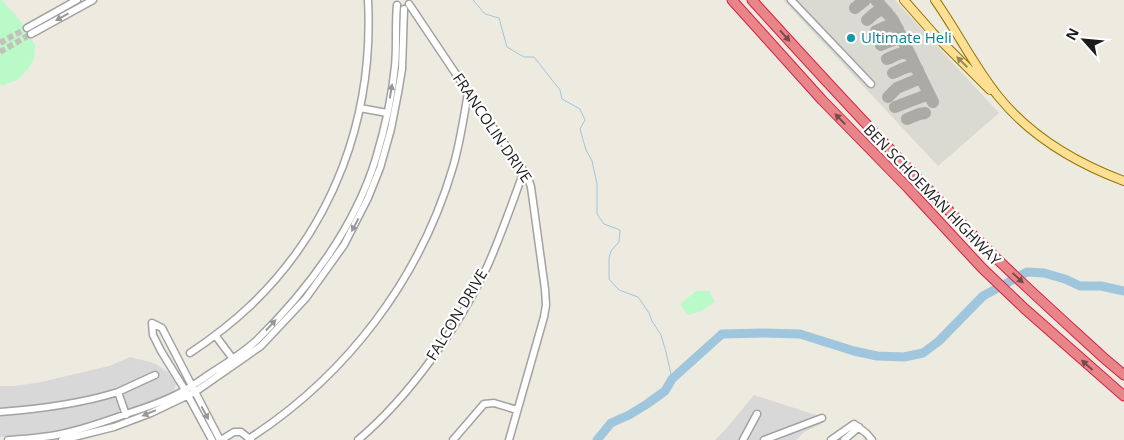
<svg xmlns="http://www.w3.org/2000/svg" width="1124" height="440" font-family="'Open Sans',sans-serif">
  <rect width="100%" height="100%" fill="#edebe0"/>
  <path fill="#d9d8d8" d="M130,357L154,363L168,372L176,384L174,391L152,401L91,423L51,432L0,437V386H15L41,382L109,366Z
    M754,395L822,417L821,424L804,432L796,440H715L725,430Z"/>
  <path fill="#dbdad2" d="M783,0H895L999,113L938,166Z"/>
  <path fill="#bafac8" d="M0,0H2L19,19L35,45L34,59L28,69L17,80L3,85L0,84Z
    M696,291H709L715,302L699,312L688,315L680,304Z"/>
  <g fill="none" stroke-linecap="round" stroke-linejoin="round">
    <path stroke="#9fc6dd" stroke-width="1" d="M473,0L485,14L499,18L507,47L524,57H534L560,90L562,99L580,109L585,120L580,129L586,150L592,161L597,184V214L604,224L620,230L619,242L611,251L609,258V279L619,290L638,297L649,313L652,321L661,335L666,352L672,379"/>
    <path stroke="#9fc6dd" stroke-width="9" d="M597,440L611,423L629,415L647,404L665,391L672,379L722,334L763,333L800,334L854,351L877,356L904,357L923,353L939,341L983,296L1027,272L1044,273L1065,279L1080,286H1101L1124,291"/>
    <path stroke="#abaaa4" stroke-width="12" d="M876,0L893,20L933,102
      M855,8L865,0
      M867,20C873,15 879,7 887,12
      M876,31C883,28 891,22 898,29
      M881,45C889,42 897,36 904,42
      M887,59C895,56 904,49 911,56
      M893,73C901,70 911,62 918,70
      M888,97L897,88L916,80H921L924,83
      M895,107L924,96L927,95L931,98
      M907,119L919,114L925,113"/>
    <path stroke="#c3c1b9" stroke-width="6" stroke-dasharray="6 3" stroke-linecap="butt" d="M0,43L27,28
      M0,52L31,34"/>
    <g stroke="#a2a2a2" stroke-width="9">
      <path id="minor" d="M791,0L871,84
        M409,4L468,92L524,171L528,178L531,187L545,289L546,305L544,317L509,440
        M27,28L77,0
        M31,34L93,0
        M360,108L387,113
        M215,335L233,359
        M190,353C211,339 231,324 250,306C334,226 374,116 368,0
        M118,392L155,375
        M0,412C40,409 80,404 118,392L126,415
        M250,438C347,375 420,279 453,167C460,143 464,117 468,92
        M8,440C25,439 44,438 61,434C84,429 107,421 129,413C148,407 168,400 185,390C194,385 202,379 211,373C227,363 243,353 257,340C308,290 355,227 376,158C385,128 392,97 395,66C397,46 395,25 397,5
        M62,440L114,427L151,413L195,392L261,346L306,298L344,245L368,198L380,168L391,129L398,93L402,69L404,9
        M212,440L185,390L161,351L153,335L152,323L162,328L220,440
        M221,440L234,432H241L251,440
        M358,440C409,397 458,328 487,267C501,236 512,203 524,171
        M453,440L484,404L494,403L517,410
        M743,440L757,414
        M764,440L822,418
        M831,440L854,424L866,433L872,440
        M844,440L859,427"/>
    </g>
    <g stroke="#927600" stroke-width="10">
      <path id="major" d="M904,0L933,33L990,90
        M935,0C957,31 974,66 998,96C1031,137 1076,163 1124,181"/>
    </g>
    <g stroke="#d91f45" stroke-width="11">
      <path id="highway" d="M732,0L822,100L908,188L982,268L1025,309L1124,396
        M752,0C831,87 911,174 994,256C1030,291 1068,325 1105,359L1124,375"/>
    </g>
    <use href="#minor" stroke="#fff" stroke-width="6"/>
    <use href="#major" stroke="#fedf94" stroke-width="8"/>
    <use href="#highway" stroke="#e88589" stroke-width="9"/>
  </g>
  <defs><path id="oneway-solid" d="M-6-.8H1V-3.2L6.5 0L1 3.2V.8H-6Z" transform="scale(1.25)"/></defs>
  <g fill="#989898">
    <use href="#oneway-solid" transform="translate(62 17) rotate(151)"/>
    <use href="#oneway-solid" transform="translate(391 91) rotate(-81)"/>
    <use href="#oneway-solid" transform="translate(355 225) rotate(118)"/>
    <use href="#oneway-solid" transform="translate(271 325) rotate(-47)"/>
    <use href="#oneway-solid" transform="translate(149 413) rotate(157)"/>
    <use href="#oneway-solid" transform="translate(205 413) rotate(62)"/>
  </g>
  <g fill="#774b4c">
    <use href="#oneway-solid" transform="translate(785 36) rotate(48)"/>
    <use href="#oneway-solid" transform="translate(840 119) rotate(-134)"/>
    <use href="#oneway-solid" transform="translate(1018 278) rotate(43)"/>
    <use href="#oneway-solid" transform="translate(1087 365) rotate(-138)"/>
  </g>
  <use fill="#98875e" href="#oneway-solid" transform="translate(962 62) rotate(-136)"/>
  <circle fill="#0f9aa8" stroke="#fff" stroke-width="2" cx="851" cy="38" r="5"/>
  <g text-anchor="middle" stroke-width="4.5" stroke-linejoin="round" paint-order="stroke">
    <g font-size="15" fill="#0d838f" stroke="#fff" text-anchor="start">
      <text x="861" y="43">Ultimate Heli</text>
    </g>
    <g font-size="15" fill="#1b1b1b" stroke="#fff">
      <text transform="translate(492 128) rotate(56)" y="5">FRANCOLIN DRIVE</text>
      <text transform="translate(932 195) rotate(46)" y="5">BEN SCHOEMAN HIGHWAY</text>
      <text transform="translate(457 315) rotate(-59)" y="5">FALCON DRIVE</text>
    </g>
  </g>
  <g transform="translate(1084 40) rotate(297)" stroke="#ffffff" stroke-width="4" paint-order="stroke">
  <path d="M0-4L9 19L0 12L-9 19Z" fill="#1b1b1b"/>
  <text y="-8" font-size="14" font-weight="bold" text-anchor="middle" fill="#1b1b1b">N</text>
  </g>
</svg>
